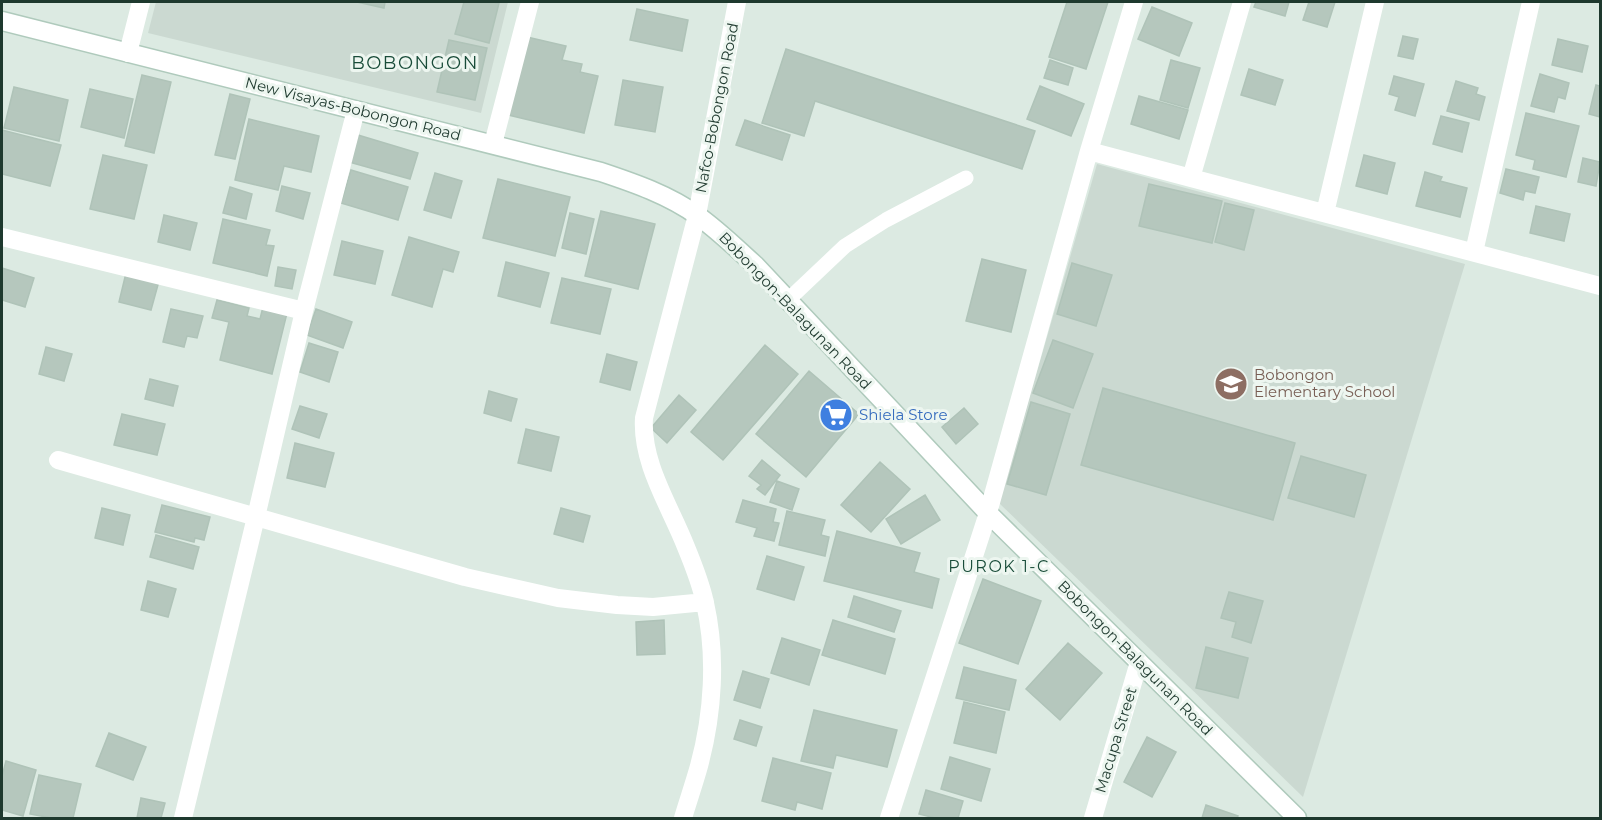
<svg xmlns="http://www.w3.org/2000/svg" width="1602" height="820" font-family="Montserrat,sans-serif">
  <rect width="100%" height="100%" fill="#dceae2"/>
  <path fill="#cbd9d1" d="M156,2H508L481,113L148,33Z
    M1097,164L1465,264L1303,797L999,503Z"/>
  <path fill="#b5c7bd" stroke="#afc3b8" stroke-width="1.5" d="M357,2H385L384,8Z
    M464,2H492L499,3L489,43L455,34Z
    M1067,2H1108L1086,69L1049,57Z
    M1256,2H1289L1285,16L1254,7Z
    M1309,2H1335L1327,27L1303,20Z
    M1152,7L1192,23L1179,56L1138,39Z
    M637,9L688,20L682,51L630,40Z
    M1403,36L1418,39L1413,59L1398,56Z
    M527,37L566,46L562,60L582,64L580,72L598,76L584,133L508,115Z
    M1558,39L1588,46L1582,72L1552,65Z
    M449,40L487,48L475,100L437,92Z
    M786,49L1035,131L1022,169L815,101L804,136L762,123Z
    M1050,60L1073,68L1068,85L1044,78Z
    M1171,60L1200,68L1188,108L1160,100Z
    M1249,69L1283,80L1275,105L1241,95Z
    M1540,74L1569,83L1565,99L1558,97L1554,112L1531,106Z
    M142,75L171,82L154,153L125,146Z
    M1394,76L1424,84L1415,116L1395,110L1399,97L1389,94Z
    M623,80L663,87L655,132L615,125Z
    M1456,81L1478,88L1476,94L1485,97L1479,120L1447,111Z
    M1596,85L1600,86V117L1589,114Z
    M1040,86L1084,104L1071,136L1027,119Z
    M14,87L68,100L59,141L4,128Z
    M90,89L133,99L124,138L81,127Z
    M230,94L250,99L235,159L215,155Z
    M1139,96L1188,110L1179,139L1131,124Z
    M1526,113L1579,126L1566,177L1533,169L1535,160L1516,155Z
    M1441,116L1469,123L1462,152L1433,144Z
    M249,119L319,136L311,172L284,166L278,190L235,180Z
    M745,120L790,135L782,160L736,145Z
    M2,130L61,145L50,186L2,174Z
    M358,135L418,153L410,179L349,162Z
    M103,155L147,165L134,219L90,209Z
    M1364,155L1395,163L1387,194L1356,186Z
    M1583,158L1600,162L1596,186L1578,182Z
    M1506,169L1539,177L1535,193L1525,191L1523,200L1500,193Z
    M351,170L408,187L398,220L341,203Z
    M1425,172L1442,177L1440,181L1467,188L1460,217L1416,206Z
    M435,173L462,181L451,218L424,210Z
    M498,179L570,197L555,256L483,238Z
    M1149,184L1222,201L1212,243L1139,226Z
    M282,186L310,193L303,219L276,211Z
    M230,187L252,194L246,219L223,213Z
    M1225,203L1254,210L1244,250L1215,242Z
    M1536,206L1570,214L1564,241L1530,233Z
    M601,211L655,224L638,289L585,276Z
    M570,213L594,219L586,254L562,248Z
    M164,215L197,223L190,250L158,242Z
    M223,219L270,230L266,245L274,246L267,276L213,263Z
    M409,237L459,252L453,272L443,269L432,307L392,295Z
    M342,241L383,251L375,284L334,275Z
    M982,259L1026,270L1011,332L966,321Z
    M506,262L549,273L540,307L498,296Z
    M1072,263L1112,275L1096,326L1057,314Z
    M278,267L296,270L292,289L275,286Z
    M2,268L34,278L25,307L2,300Z
    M126,273L159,281L151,310L119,302Z
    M562,278L611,289L600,334L551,323Z
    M217,300L249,308L247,316L260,319L263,307L287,313L272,374L220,360L229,322L212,318Z
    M171,309L203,316L197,338L187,336L184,347L163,342Z
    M316,309L352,322L343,348L307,335Z
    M1053,340L1093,354L1073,408L1033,393Z
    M309,343L338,352L329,382L300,372Z
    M765,345L798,374L723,460L691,432Z
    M46,347L72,354L64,381L39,374Z
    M607,354L637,362L630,390L600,382Z
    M809,371L859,414L806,477L756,434Z
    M150,379L178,386L173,406L145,399Z
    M1103,388L1295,443L1273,520L1081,465Z
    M489,391L517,399L511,421L484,413Z
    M679,395L696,410L667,443L651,428Z
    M1031,402L1070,414L1046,495L1007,484Z
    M300,406L327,414L319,438L292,429Z
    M964,408L978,424L956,444L942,427Z
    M122,414L165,424L157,455L114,445Z
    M526,429L559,437L551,471L518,463Z
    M295,443L334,453L325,487L287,478Z
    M1301,456L1366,475L1354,517L1288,498Z
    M762,460L780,475L765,495L757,489L761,485L749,476Z
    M880,462L910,489L871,532L841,505Z
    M777,481L799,489L792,510L770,502Z
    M925,495L940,520L901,544L886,519Z
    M743,500L776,509L773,522L779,523L774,541L754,536L757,528L736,522Z
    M162,505L210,517L204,540L195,538L194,542L155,532Z
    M102,508L130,515L123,545L95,538Z
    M561,508L590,516L583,542L554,534Z
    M787,511L825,520L821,535L829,537L825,556L779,545Z
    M837,531L920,553L914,572L939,579L932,608L824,581Z
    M156,535L199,547L193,569L150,557Z
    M767,556L804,567L794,600L757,589Z
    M983,579L1041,601L1018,664L959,643Z
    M148,581L176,589L168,617L141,610Z
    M1229,592L1263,601L1251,643L1232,637L1236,622L1221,618Z
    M854,596L901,611L894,632L848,617Z
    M664,620L665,654L637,655L636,622Z
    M833,620L895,639L885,674L822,655Z
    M782,638L820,650L809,685L771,673Z
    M1068,643L1102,673L1060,720L1026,689Z
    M1206,647L1248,658L1238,698L1196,688Z
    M964,667L1016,680L1009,710L956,698Z
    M743,671L769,679L760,708L734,700Z
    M964,702L1005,712L996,753L954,743Z
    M814,710L897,730L887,767L836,755L833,768L801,761Z
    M740,720L762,727L756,746L734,739Z
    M109,733L146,747L133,780L96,766Z
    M1147,737L1176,752L1152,797L1124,782Z
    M950,757L990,769L981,801L941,789Z
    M773,758L831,773L822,809L797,802L795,810L762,801Z
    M6,761L36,770L23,816L2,810V776Z
    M39,775L81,784L73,818H51L30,814Z
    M926,790L963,801L958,818H935L919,814Z
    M141,798L165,803L161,818H137Z
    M1206,805L1238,816L1237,818H1202Z"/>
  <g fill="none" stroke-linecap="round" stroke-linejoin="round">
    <g stroke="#afcabc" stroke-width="21">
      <path id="secondary" d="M2,21L601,172C634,183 669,195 698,216C719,231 736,248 755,265L988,513L1297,818"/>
    </g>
    <path stroke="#fff" stroke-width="15" d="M788,300L845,246L886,220L966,178"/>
    <path stroke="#fff" stroke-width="18" d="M128,53L141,2
      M493,144L530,2
      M1089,151L1600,286
      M1191,178L1242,2
      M1325,213L1375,2
      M2,237L304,311
      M1474,252L1531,2
      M58,460L465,577L558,598L617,605L653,607L705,602
      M183,818L256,517L304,311L356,110
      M683,818C688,801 694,784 699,766C713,714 717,656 705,603C701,584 693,564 686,547C670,506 641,463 644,418L697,215
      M889,818L988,513L1089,151L1134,2
      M1093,818L1139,662"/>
    <path stroke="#fff" stroke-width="18" d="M697,215L737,2"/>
    <use href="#secondary" stroke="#fff" stroke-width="18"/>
  </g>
  <defs>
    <g id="school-disc" transform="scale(1.725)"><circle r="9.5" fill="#8d6e63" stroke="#edf6f0"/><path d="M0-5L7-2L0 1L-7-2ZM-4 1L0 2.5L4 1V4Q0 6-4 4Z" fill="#fff"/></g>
    <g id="supermarket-disc" transform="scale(1.725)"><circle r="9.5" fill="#3f7fe0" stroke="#edf6f0"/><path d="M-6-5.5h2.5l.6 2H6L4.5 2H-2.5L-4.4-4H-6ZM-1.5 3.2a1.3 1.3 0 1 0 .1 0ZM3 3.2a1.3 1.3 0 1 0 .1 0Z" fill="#fff"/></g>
  </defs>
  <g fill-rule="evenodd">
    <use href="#school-disc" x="1231" y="384"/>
    <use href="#supermarket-disc" x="836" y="415"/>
  </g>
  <g text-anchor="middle" stroke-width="6" stroke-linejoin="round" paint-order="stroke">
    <g font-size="15" fill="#1e392e" stroke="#edf6f0">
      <text transform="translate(717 108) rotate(-79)" y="5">Nafco-Bobongon Road</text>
      <text transform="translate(353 109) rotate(14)" y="5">New Visayas-Bobongon Road</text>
      <text transform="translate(795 311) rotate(46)" y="5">Bobongon-Balagunan Road</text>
      <text transform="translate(1135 658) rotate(45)" y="5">Bobongon-Balagunan Road</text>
      <text transform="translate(1116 740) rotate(-73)" y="5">Macupa Street</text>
    </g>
    <g font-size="15" fill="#785e54" stroke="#edf6f0" text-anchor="start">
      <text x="1254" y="380">Bobongon<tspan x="1254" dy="17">Elementary School</tspan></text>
    </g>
    <g font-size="15" fill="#366cbe" stroke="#edf6f0" text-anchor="start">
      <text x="859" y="420">Shiela Store</text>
    </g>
    <g font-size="16" letter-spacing="1.5" fill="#194c39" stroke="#edf6f0">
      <text x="999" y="572">PUROK 1-C</text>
    </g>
    <g font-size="18" letter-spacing="1.5" fill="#194c39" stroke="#edf6f0">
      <text x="415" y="69">BOBONGON</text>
    </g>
  </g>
  <rect width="1602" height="820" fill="none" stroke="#1e392e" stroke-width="6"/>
</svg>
